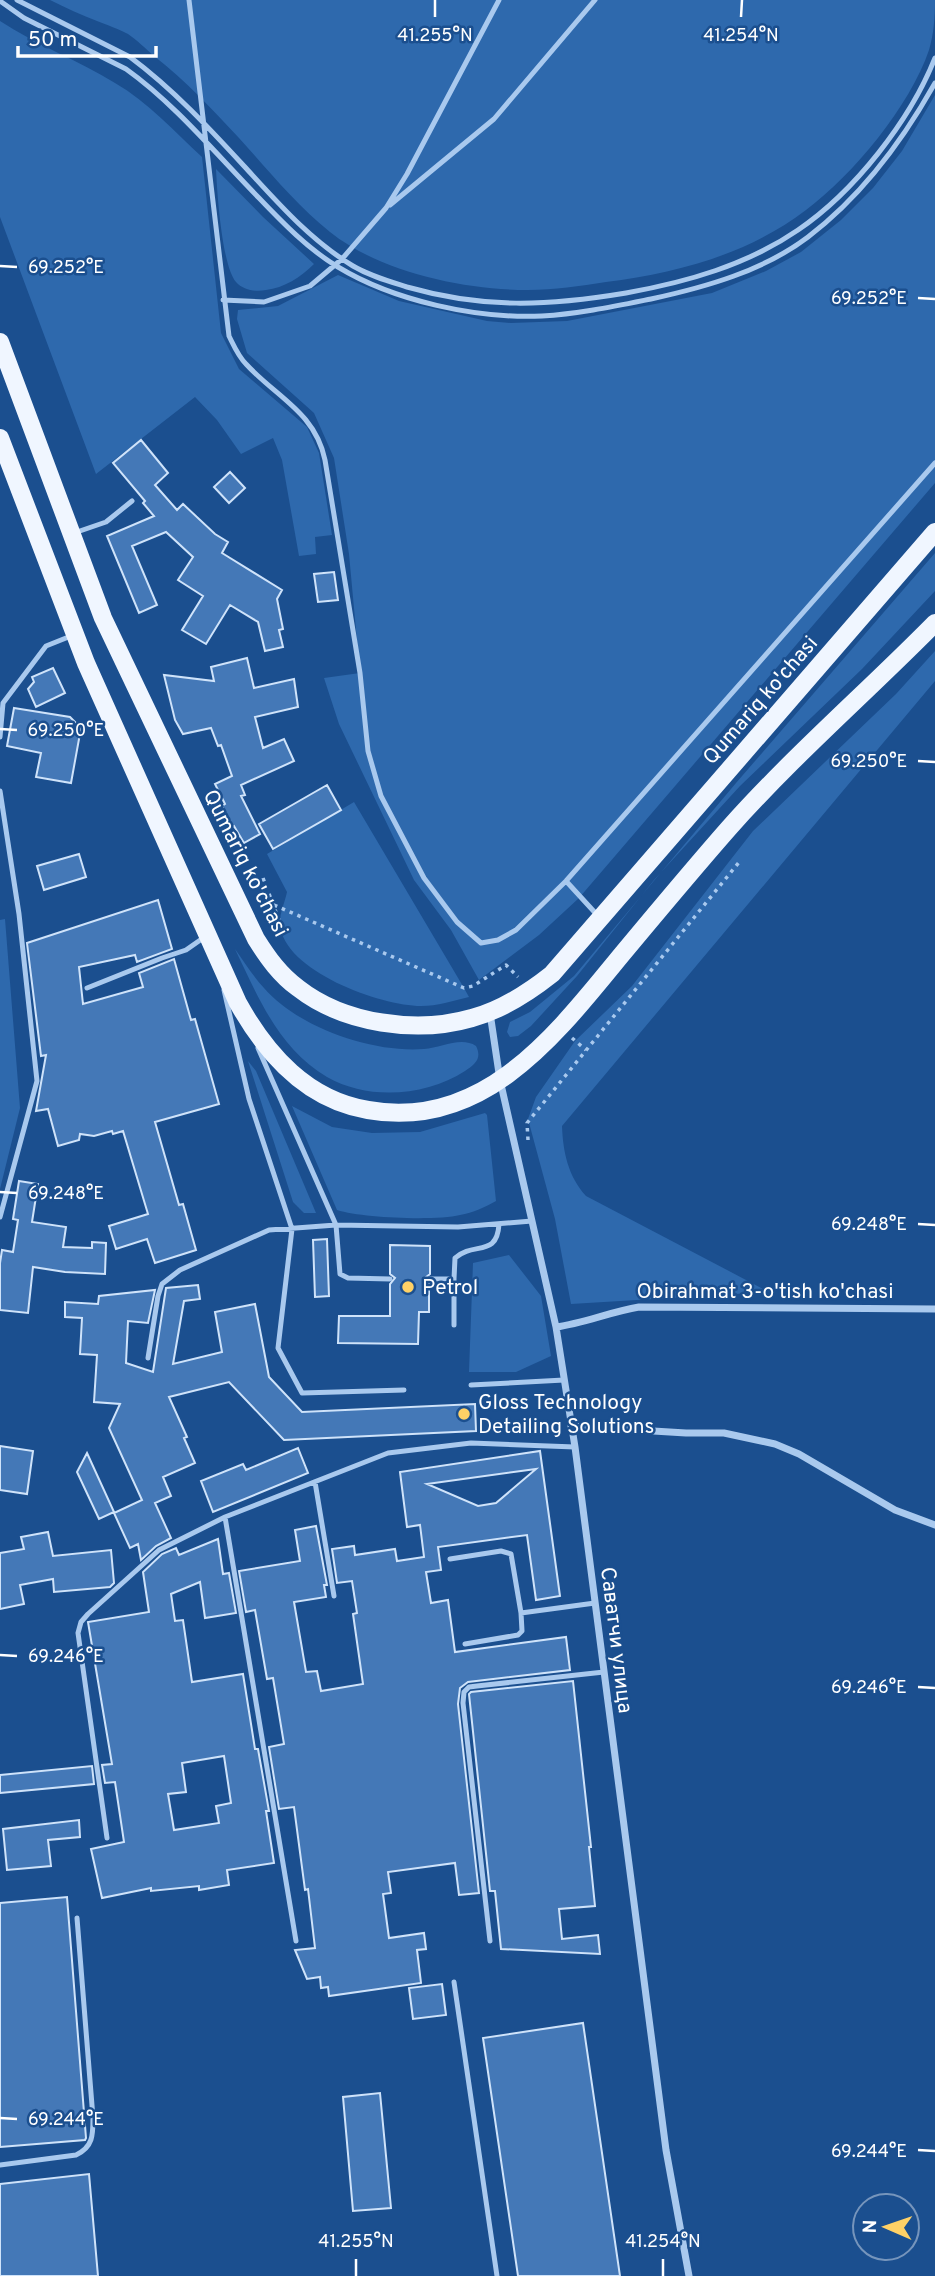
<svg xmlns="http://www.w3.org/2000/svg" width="935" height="2276" font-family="Overpass,sans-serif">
  <rect width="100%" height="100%" fill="#1b4f8f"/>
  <path fill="#2e69ad" d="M50,0H935C935,17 934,33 929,50C910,106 853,175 806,210C748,254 678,273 606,282C580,286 554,290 528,290C464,290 380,272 330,232C296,205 268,170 239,138C212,109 186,81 154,56C146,49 137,40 128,34C119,29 107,25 97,21C81,15 66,8 50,0Z
    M0,21C36,45 78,60 115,83C148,102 174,131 202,157L221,333L239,369L307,427L319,453L332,535L315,537L316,554L299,556L282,460L273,438L241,454L217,420L195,397L96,474L0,217Z
    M935,95V483L579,898L539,935L479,980L451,930L414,880L339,724L324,678L360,673L349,554L334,458L314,413L247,353L237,319L238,310L278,306L338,275L399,301L487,321L511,323L567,321L712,293L766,271L801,252L841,220L873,188L902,151Z
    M216,169L263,217L314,264C301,277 284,288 266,290C255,292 243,290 236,282C222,266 217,192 216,169Z
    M935,553V591L862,669L740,786L654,880L577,976L531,1026L518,1036L510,1037L507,1032L510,1022L530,1012L574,976L736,783Z
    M935,651V681L562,1126C563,1152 568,1176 586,1196L769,1292L571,1304L555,1219L528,1119L536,1097L575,1041L632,986L753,831L896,694Z
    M354,802L464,988L469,997C453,1001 437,1006 421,1006C381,1006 283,971 280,924C279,915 285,902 287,892L267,854Z
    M5,919L20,1108L0,1189V920Z
    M235,949C244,962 253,976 264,988C299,1028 372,1053 424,1049C441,1048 461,1036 476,1046C482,1058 476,1064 465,1071C426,1096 369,1101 327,1077C279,1049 258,997 235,949Z
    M248,1061L256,1071L316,1213H304L293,1202Z
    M292,1106L332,1127L372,1133L420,1132L485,1113L487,1115L496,1201C485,1207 473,1213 460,1215C435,1221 362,1218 337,1210Z
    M509,1255L541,1296L551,1356L516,1372H469L473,1263Z"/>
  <path fill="#4478b7" stroke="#cfe3fa" stroke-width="2" fill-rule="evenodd" d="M141,440L168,473L155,485L177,510L183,504L215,534L228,542L222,553L282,590L277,599L283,629L279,630L283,647L265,651L258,622L230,605L206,644L182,630L203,596L178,580L193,557L166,532L132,546L157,605L139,613L107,536L154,516L143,503L145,501L113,463Z
    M230,472L245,488L229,503L214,487Z
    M334,572L338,600L318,602L314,574Z
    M247,658L254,688L294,679L298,707L255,717L263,748L284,739L294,761L241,785L245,795L241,796L260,834L244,843L234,826L232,827L222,806L225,804L215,784L232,776L221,745L218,746L211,728L183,734L175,720L164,675L214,681L211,667Z
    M53,668L65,693L36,707L28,689L34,682L32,677Z
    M14,708L70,717L81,728L71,783L36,777L41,753L7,746Z
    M327,785L341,810L273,849L259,824Z
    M79,854L86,877L44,890L37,866Z
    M158,900L172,949L137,962L135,955L79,967L83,1004L143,987L139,973L174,959L191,1020L195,1019L219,1104L155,1122L179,1205L183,1204L196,1250L155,1263L147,1239L116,1249L109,1226L148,1214L123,1131L113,1134L112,1131L94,1136L80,1134L79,1140L58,1146L48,1109L36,1111L46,1055L41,1056L27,943Z
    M19,1181L38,1184L32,1222L66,1227L63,1247L92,1248V1242L106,1243L105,1274L65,1272L33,1267L28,1313L0,1310V1263L2,1250L13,1252L18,1220L13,1219Z
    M327,1239L329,1296L315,1297L313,1240Z
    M390,1245L430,1246V1274L425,1278L429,1284V1312H419L418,1344L338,1343L339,1316H390V1284L395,1278L390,1274Z
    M198,1285L200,1299L184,1301L173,1364L222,1352L215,1312L255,1304L269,1377L302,1412L475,1404L476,1431L284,1440L229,1382L169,1397L187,1437L184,1438L195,1463L163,1477L171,1496L155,1503L171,1538L156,1546L141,1560L138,1544L130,1548L114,1513L142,1500L109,1428L120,1404L94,1402L97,1355L80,1354L82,1318L65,1317V1302L98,1304L99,1296L155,1290L148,1323L128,1321L126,1363L153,1372L166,1288Z
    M0,1446L33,1451L27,1494L0,1490Z
    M298,1448L308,1473L213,1512L201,1481L243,1464L246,1470Z
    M540,1451L560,1596L536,1600L527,1535L438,1547L441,1570L426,1572L431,1603L448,1600L455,1652L566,1637L570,1670L468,1682L460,1688L458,1704L479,1893L459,1895L455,1863L388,1872L391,1893L383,1894L389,1938L424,1933L426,1949L417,1950L421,1983L329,1996L328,1987L321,1988L320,1977L307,1979L295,1950L315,1948L308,1889L305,1890L294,1807L279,1809L269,1747L284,1744L273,1678L267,1679L255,1610L246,1612L239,1571L300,1561L295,1530L316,1526L327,1585H324L326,1597L294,1602L306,1672L317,1671L321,1691L363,1684L353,1614L357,1613L352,1581L337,1583L332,1549L354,1546L355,1555L395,1549L397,1561L424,1557L420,1525L407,1527L400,1472ZM536,1469L496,1503L478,1506L427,1484Z
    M87,1453L114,1512L99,1519L77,1472Z
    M48,1532L53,1556L111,1550L114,1583L110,1587L54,1592L53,1579L20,1585L24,1604L0,1609V1553L24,1549L21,1537Z
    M218,1539L223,1574L229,1573L236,1613L205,1618L200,1582L171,1594L175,1621L183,1620L192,1682L243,1674L255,1749H258L269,1811H266L274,1863L227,1870L229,1885L199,1890V1886L151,1891V1888L102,1898L91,1849L124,1842L115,1782L105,1783L102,1765L112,1764L88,1622L149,1612L143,1572L162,1554L176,1548L179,1555ZM224,1756L231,1803L216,1806L219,1823L174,1830L168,1794L186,1792L182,1763Z
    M573,1681L591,1847H589L595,1906L559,1909L562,1939L598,1935L600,1954L501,1949L495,1891H490L469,1694L471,1692Z
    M92,1766L94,1784L0,1793V1775Z
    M79,1820L80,1837L48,1840L51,1866L7,1870L3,1829Z
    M67,1897L86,2138L85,2140L0,2147V1903Z
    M442,1984L446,2015L413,2019L409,1988Z
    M583,2023L620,2276H518L483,2038Z
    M380,2093L391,2208L353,2211L343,2097Z
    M89,2174L98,2276H0V2184Z"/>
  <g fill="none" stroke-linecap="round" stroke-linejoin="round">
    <path stroke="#a9c9ee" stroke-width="3.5" stroke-dasharray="3.5 5" stroke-linecap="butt" d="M263,878L279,920
      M274,905L464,988L473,986L506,965L518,977
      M572,1038L586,1050
      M528,1140L527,1123L740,861"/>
    <path stroke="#a9c9ee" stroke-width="5" d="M17,0L130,57C173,89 209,128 244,166C278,203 310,240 353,266C370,276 388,281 407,287C484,309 548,306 626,293C687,282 747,265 798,230C854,192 910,121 935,58
      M189,0L229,336C234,346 238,356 246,364C276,397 315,412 325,460L360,673L368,751L381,796L424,878L457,922L481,943L498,940L516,930L566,881L935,463
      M0,1L24,18L126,69C175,104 216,154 259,198C283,223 308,249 338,267C394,301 477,319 542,316C578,314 616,306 651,299C706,287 763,271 808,237C862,196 902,142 935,83
      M390,205L494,119L595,0
      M223,300L264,302L310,286L342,259L386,208L407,174L499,0
      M74,533L106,522L132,501
      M0,737L3,703L46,646L71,636
      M0,791L19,914L37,1081L0,1217
      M566,881L599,917
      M87,988L162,958L186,950L206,936
      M224,990L249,1099L292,1229L278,1348L302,1393L404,1390
      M258,1048L336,1225L340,1274L348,1278L390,1279
      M430,1279H454L455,1258C474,1241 497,1258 499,1224
      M454,1325V1279
      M148,1358L158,1296L162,1284L180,1270L269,1230L336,1225L458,1227L532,1221
      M471,1385L564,1380
      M315,1482L334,1596
      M225,1517L296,1941
      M450,1559L501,1551L511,1554L521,1613L595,1603
      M465,1644L518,1635L522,1631L521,1613
      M107,1838L78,1633L81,1622L88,1614L159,1550L225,1517L388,1453L471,1443L575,1447
      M490,1941L463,1703L464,1692L469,1687L477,1686L604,1672
      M454,1982L497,2276
      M0,2165L76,2155C93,2147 93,2135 93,2118L77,1918"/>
    <path stroke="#a9c9ee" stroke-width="7" d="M490,1013L500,1080L556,1327L575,1447L666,2150L689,2276
      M556,1327C584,1323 610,1312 639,1307L935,1309
      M571,1426L686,1433H724L775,1444L799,1454L895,1510L935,1525"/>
    <path stroke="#f0f6ff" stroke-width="18" d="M0,342L103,618L256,939C268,958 280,975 298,988C344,1024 417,1034 472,1018C502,1010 528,993 552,974L935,532
      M0,438L86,663L238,1003C267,1055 307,1100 368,1110C485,1131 558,1032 623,953C658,911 693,869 729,828C794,755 867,692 935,623"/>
  </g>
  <path fill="none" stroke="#fff" stroke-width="2.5" d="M435,17V0M741,17L742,0M0,266L17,267M918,298L935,299M0,729L17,730M918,761L935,762M0,1192L17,1193M918,1224L935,1225M0,1655L17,1656M918,1687L935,1688M0,2118L17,2119M918,2150L935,2151M356,2276V2259M663,2276V2259"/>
  <g fill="#ffd166" stroke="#1b4f8f" stroke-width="2.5">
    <circle cx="408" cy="1287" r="7"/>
    <circle cx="464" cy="1414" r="7"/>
  </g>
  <g text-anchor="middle" stroke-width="5" stroke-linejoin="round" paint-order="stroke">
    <g font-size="21" fill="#fff" stroke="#1b4f8f">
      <text transform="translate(760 700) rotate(-49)" y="7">Qumariq ko'chasi</text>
      <text transform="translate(246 863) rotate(63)" y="7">Qumariq ko'chasi</text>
      <text x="765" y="1298">Obirahmat 3-o'tish ko'chasi</text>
      <text transform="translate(617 1640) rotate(83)" y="7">Саватчи улица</text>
    </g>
    <g font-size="21" fill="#fff" stroke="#1b4f8f" text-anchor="start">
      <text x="422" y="1294">Petrol</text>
      <text x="478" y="1409">Gloss Technology<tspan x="478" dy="24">Detailing Solutions</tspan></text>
    </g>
  </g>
  <g font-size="18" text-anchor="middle" fill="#fff" stroke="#1b4f8f" stroke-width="5" stroke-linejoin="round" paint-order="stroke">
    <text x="435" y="41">41.255°N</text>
    <text x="741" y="41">41.254°N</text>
    <text x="66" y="273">69.252°E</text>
    <text x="869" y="304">69.252°E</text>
    <text x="66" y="736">69.250°E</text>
    <text x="869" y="767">69.250°E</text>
    <text x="66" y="1199">69.248°E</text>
    <text x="869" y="1230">69.248°E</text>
    <text x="66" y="1662">69.246°E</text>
    <text x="869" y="1693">69.246°E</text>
    <text x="66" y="2125">69.244°E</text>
    <text x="869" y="2157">69.244°E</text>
    <text x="356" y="2247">41.255°N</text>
    <text x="663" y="2247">41.254°N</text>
  </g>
  <g transform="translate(886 2227) rotate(272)"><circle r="33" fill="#1b4f8f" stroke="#7695bc" stroke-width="2"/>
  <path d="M0-5L12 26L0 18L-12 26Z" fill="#ffd166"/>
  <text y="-10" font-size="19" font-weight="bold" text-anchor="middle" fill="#ffffff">N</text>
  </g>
  <path d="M18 46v10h138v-10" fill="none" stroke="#ffffff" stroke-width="3.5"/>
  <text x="28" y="46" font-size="21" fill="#ffffff" stroke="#1b4f8f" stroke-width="5" paint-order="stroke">50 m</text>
</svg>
